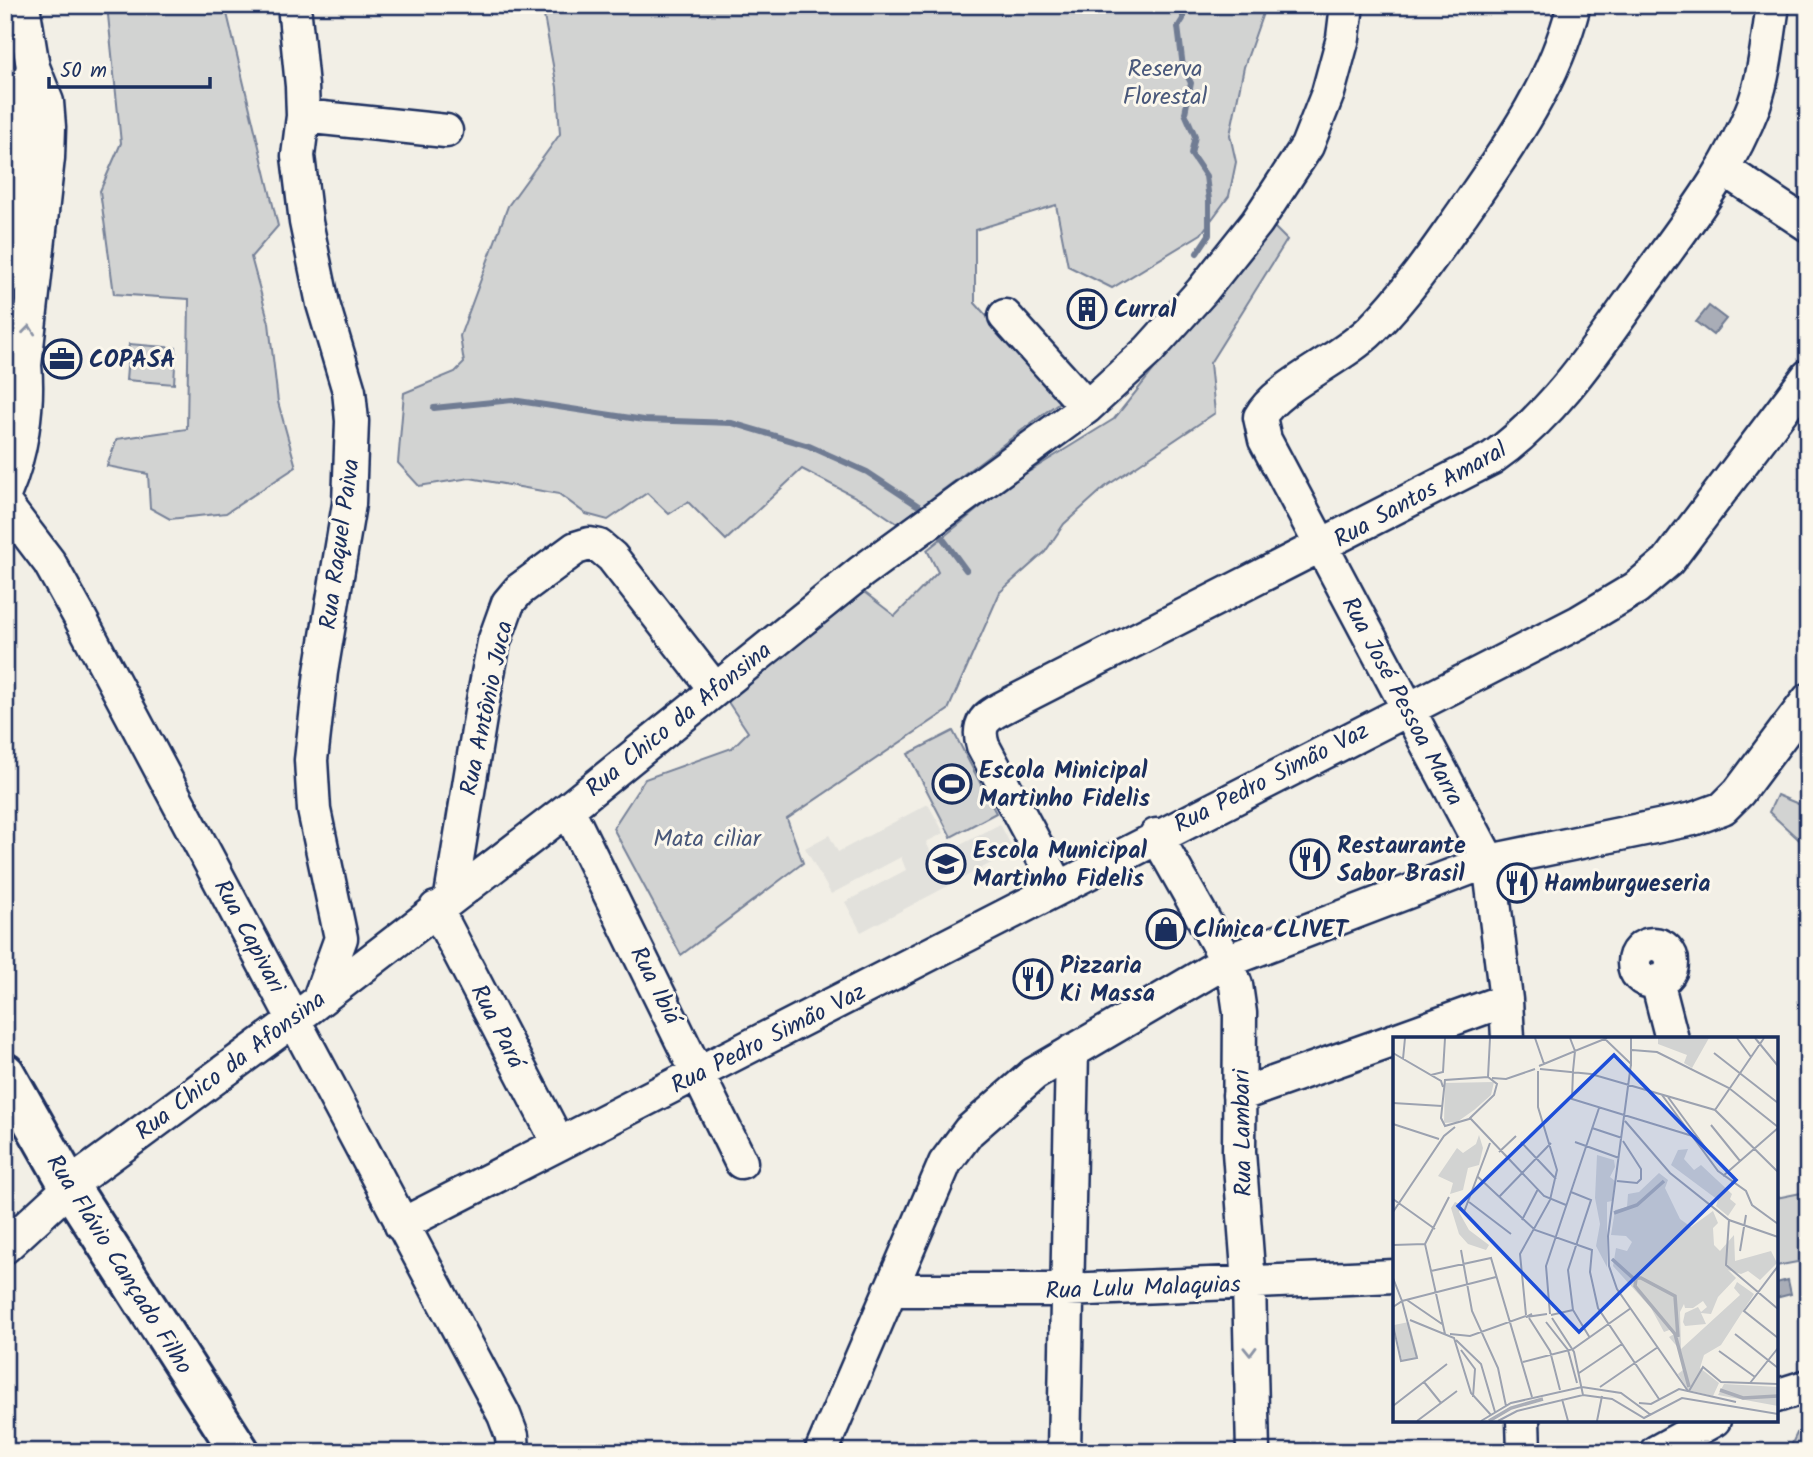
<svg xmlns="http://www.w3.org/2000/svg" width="1813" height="1457" font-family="Kalam,sans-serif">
  <rect width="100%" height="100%" fill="#f2efe6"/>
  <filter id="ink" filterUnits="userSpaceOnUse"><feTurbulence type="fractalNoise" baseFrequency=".0143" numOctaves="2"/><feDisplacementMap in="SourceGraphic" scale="14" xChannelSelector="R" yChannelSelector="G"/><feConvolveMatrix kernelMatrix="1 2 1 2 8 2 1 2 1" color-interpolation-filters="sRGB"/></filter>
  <g filter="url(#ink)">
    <path fill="#e2e1dc" d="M928,804L944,833L926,842L934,859L1000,824L1014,851L861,932L845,902L906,870L901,857L831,894L805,848L829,835L838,852Z"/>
    <path fill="#d2d3d2" stroke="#768198" stroke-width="2" d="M107,5H225L278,226L251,257L269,323L278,402L296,467L226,513L170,519L150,508L148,474L107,466L117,439L187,429L189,299L114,294L100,191L121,143Z
      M542,5H1261L1263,13L1244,67L1230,135L1236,162L1229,196L1201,234L1112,288L1068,266L1056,205L975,230V303L1062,400L898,524L867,503L802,469L726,540L688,502L669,514L647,493L608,520L586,514L559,494L470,478L419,486L398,463L404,393L455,372L464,363L460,336L508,206L560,134L557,87Z
      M1271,224L1287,240L1210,363L1215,413L1105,487L1064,524L1045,552L1000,592L948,710L787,819L803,863L681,955L613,828L645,779L732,748L748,732L726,699L860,589L895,616L938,572L927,550L1009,484L1114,419Z
      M129,344L176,348L174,384L126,380Z
      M953,731L996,813L951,837L908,754Z
      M1777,795L1808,808V848L1769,812Z
      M1806,1192L1808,1260L1776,1266V1198Z
      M1808,1424V1452H1788L1798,1431Z"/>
    <path fill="#a9adb7" stroke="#707b93" stroke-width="2" d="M1709,306L1726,319L1713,335L1696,322Z
      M1788,1280L1791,1294L1776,1298V1283Z"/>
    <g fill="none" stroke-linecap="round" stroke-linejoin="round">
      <path stroke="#707b93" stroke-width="6" d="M1178,5L1183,9V19L1178,27L1183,67L1191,83L1185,113L1195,136L1191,154L1206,176L1209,200V235L1197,253
        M434,408L512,400L644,420L732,423L809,446L867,472L920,507
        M941,536L966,570"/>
      <g stroke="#1b2f5e" stroke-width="37">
        <path id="minor" d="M294,5L302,86L303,116L298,156L306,222L323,304L349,391L352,421L349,504L321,672L311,760L314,810L341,938L320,996
          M303,116L446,131
          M1725,170L1808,225
          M5,279L24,101L33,67
          M1005,316L1087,407
          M5,493C21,456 29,406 25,365L48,158L49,127L47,102L33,67L23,5
          M5,504L49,562L78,614L504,1415L512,1436L513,1452
          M568,809L741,1162
          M1156,835L1227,961L1236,985L1240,1013L1239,1152L1249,1283L1253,1452
          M1058,886L983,746C976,723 986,716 1006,706L1492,458C1557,412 1599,345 1645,281C1686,224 1729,171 1754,105C1765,73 1768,38 1773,5
          M451,896L482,706L494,642L508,603L519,590L576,548L589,544L599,546L612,557L714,688
          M436,908L559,1144
          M1634 963a19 19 0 1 1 38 0a19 19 0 1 1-38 0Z
          M1657,981L1672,1039
          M1398,1039L1506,1000
          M1508,1039L1506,1000L1489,861L1265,440L1260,417C1275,387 1344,358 1372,329C1407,294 1436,251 1464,211C1510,145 1554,84 1574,5
          M1239,1095L1395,1040
          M401,1225C794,1023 1186,821 1579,622L1636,588L1668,561L1808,376
          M5,1247L82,1176L295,1019L568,809L861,572L1087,407L1149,350L1202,291L1257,222L1307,146L1328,93L1343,38L1347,5
          M890,1290H1066L1395,1276
          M1776,1396L1808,1386
          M1523,1420L1524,1452
          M821,1452L945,1163L969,1131L1034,1074L1227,961L1489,861L1693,819L1723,808L1739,792L1808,700
          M1064,1452L1072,1051
          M1656,1452L1714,1420"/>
      </g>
      <g stroke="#1b2f5e" stroke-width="44">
        <path id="major" d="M5,1073L70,1187L240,1452"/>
      </g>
      <use href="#minor" stroke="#fbf7ec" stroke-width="32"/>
      <use href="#major" stroke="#fbf7ec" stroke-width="38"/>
    </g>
    <defs><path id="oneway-chevron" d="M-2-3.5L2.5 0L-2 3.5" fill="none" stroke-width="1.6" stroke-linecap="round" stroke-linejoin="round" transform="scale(1.75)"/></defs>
    <g stroke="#8b93a5">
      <use href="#oneway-chevron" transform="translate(29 330) rotate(-84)"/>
      <use href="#oneway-chevron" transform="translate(1250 1351) rotate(89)"/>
    </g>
  </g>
  <defs>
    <g id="building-ring" transform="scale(2.0125)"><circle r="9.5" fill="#fbf7ec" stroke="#1b2f5e" stroke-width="1.5"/><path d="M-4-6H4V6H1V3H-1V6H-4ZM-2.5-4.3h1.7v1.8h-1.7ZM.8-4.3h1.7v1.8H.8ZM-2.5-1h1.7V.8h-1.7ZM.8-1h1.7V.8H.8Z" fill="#1b2f5e"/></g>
    <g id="office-ring" transform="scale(2.0125)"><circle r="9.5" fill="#fbf7ec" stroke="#1b2f5e" stroke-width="1.5"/><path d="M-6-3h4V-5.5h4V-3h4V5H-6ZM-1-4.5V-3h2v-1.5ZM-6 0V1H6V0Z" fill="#1b2f5e"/></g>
    <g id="stadium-ring" transform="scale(2.0125)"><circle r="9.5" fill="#fbf7ec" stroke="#1b2f5e" stroke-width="1.5"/><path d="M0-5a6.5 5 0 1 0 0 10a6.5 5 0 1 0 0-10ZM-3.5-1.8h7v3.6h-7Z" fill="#1b2f5e"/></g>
    <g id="restaurant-ring" transform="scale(2.0125)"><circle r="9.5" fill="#fbf7ec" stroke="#1b2f5e" stroke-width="1.5"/><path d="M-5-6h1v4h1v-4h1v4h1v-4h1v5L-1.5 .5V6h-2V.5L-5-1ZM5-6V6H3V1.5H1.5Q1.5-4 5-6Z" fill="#1b2f5e"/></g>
    <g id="school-ring" transform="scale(2.0125)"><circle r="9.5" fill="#fbf7ec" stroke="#1b2f5e" stroke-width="1.5"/><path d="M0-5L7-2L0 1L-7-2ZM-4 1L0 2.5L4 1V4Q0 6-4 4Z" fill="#1b2f5e"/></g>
    <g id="shop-ring" transform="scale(2.0125)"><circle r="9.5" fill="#fbf7ec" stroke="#1b2f5e" stroke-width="1.5"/><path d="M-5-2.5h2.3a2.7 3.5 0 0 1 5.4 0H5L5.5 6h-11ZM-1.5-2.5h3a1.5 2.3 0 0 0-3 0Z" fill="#1b2f5e"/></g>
  </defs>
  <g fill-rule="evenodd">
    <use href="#building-ring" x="1087" y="309"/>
    <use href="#office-ring" x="62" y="359"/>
    <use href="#stadium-ring" x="952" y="784"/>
    <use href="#restaurant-ring" x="1310" y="859"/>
    <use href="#school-ring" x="946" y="864"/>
    <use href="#restaurant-ring" x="1517" y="883"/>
    <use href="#shop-ring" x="1166" y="929"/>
    <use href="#restaurant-ring" x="1033" y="979"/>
  </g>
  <g text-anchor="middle" stroke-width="6" stroke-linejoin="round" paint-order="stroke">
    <g font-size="24" fill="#49587b" stroke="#fbf7ec">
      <text x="1165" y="76">Reserva<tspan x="1165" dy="28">Florestal</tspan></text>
      <text x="707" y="846">Mata ciliar</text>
    </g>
    <g font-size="24" font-weight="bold" fill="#1b2f5e" stroke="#fbf7ec" text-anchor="start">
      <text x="1114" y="317">Curral</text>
      <text x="89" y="367">COPASA</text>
      <text x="979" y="778">Escola Minicipal<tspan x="979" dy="28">Martinho Fidelis</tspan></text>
      <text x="1337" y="853">Restaurante<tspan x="1337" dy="28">Sabor Brasil</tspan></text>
      <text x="973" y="858">Escola Municipal<tspan x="973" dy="28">Martinho Fidelis</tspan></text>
      <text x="1544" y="891">Hamburgueseria</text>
      <text x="1193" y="937">Clínica CLIVET</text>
      <text x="1060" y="973">Pizzaria<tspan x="1060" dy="28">Ki Massa</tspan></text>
    </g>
    <g font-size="24" fill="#1b2f5e" stroke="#fbf7ec">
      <text transform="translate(1420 494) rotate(-29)" y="8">Rua Santos Amaral</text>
      <text transform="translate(339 544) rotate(-82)" y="8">Rua Raquel Paiva</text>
      <text transform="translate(1403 701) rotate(62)" y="8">Rua José Pessoa Marra</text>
      <text transform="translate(486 708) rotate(-78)" y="8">Rua Antônio Juca</text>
      <text transform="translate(678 719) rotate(-39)" y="8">Rua Chico da Afonsina</text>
      <text transform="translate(1271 777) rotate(-27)" y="8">Rua Pedro Simão Vaz</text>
      <text transform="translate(250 936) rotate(62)" y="8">Rua Capivari</text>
      <text transform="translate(656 985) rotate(63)" y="8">Rua Ibiá</text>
      <text transform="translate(498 1026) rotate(63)" y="8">Rua Pará</text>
      <text transform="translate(768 1038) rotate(-27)" y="8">Rua Pedro Simão Vaz</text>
      <text transform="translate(230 1065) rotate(-37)" y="8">Rua Chico da Afonsina</text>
      <text transform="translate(1242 1133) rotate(-91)" y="8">Rua Lambari</text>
      <text transform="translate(120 1264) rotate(58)" y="8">Rua Flávio Cançado Filho</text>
      <text transform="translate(1143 1287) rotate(-2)" y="8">Rua Lulu Malaquias</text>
    </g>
  </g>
  <g transform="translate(1393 1037)">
    <rect width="385" height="385" fill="#f2efe6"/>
    <path d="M265,1H316L299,31L291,26L294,18L265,7ZM101,45L98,58L81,73L64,85L51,86L52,46ZM86,98L90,111L86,128L75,131L70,153L57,157L60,146L45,139L64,111L70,116L83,107ZM295,112L291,122L301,133L308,128L339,157L337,162L343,167L335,179L323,169L325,163L278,128L285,113ZM204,118L221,123L222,130L217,140L222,144L219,164L214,165V230L203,209L207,187L202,161ZM266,136L275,143L272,151L287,182L298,190L320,174L325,186L320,191L321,208L327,214L341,198L342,224L378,214L384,226L367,243L355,234L348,237L335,233L343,241L325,260L318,277L308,276L313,287L292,289L290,285L292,276L305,270L308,275L314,270L310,264L300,271H292L291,267L287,275L288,312L347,258L341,251L344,245L361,257L328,308L311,318L307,331L326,346L320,359L295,353L285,337L290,333L287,313L276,300L283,296L279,292L271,295L258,271L220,229L223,211L234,214L239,205L233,199L218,198L222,173L234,170L235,157L246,155ZM62,165L68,168L66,175L76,193L96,208L93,213L75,207L66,197L58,171ZM16,285L25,320L9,324L1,288ZM331,347L385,350V369L325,358Z" fill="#d2d3d2"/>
    <path fill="none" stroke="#a9adb7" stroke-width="3.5" d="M221,176L244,168L271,144M219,222L240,241H248L282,259L285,300M243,242L242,249L282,297L296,350M327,353L350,361L385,359M96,384L118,371L150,362"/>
    <path fill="none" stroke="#9ca2b0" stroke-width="2" d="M142,1L151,27M177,1L182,14L214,1M344,1L358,20M362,1L385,29M212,2L238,27V1M239,13L264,15L336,51L385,90M0,16L48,44L50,50M321,16L385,66M10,22L12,1M238,27L215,199L216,229L224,252L295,354M146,29L182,14L180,34M147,32L198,37L322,73L385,135M180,34L179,62L306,101M38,38L50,35L52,1M95,40L104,47L101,58L76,82L52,89L48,81L52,43ZM95,40L97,1M99,41L113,42L142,32M269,58L325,134L353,154L359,168L385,187M275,60L317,117M0,66L49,69M322,73L371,1M77,81L151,159L173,168M232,84L277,136L336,183L385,200M0,87L46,102M318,88L347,124M199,91L229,101M128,105L163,142M182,105L226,121M106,115L123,99M330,139L385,91M85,140L142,193L199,213L197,235L205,271L266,362M224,144L244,146L248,142V132L230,104M178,155L198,163L175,233L180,273L197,301M106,160L158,106M0,162L42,192M76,165L118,197M0,175L51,99L62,90M71,175L97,106M129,183L145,152M336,183L333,228L385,272M0,208L32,207M68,213L79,274L105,331L113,369M347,214L353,178M385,229L351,274L385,301M38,234L98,221L139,360M0,241L9,264L0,270M14,263L49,287M139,277L133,280L154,277M157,277L153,229L206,71M133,278L127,217L157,163L164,133L145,70V34M158,278L180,273M136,281L157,314L167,353M159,281L181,315L190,358M17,283L61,301L78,356L98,378M153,285L175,313L184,346M0,288L8,324L24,321L9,264L103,240M52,297L32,207L56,160M57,297L77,299L133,279M342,297L385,331M63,303L88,327L102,375M68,313L82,332L80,360M326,314L362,340M130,325L180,312L238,271M186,336L229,307M31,345L48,366M357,346L385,311M207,350L265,310M296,354L310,330L328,345L385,347M169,362L175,384M246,366L258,367L286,352L343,365M0,369L54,327M24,384L64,354M88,384L118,366L189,350L228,356L258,378M105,384L124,374L190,358L219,362L251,381L289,361L385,377M204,384L209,359"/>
    <path fill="#1d4ed8" fill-opacity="0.15" stroke="#1d4ed8" stroke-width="3.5" d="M221,18L343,143L186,295L65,169Z"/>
    <rect width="385" height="385" fill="none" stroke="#1b2f5e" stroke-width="3.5"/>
  </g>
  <rect width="1813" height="1457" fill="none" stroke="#fbf7ec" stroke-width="28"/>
  <rect x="14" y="14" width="1785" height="1429" fill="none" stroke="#1b2f5e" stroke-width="2.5" filter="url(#ink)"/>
  <path d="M49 77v10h161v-10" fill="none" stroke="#1b2f5e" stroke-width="3.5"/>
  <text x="60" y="77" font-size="21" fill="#1b2f5e" stroke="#fbf7ec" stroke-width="5" paint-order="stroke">50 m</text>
</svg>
